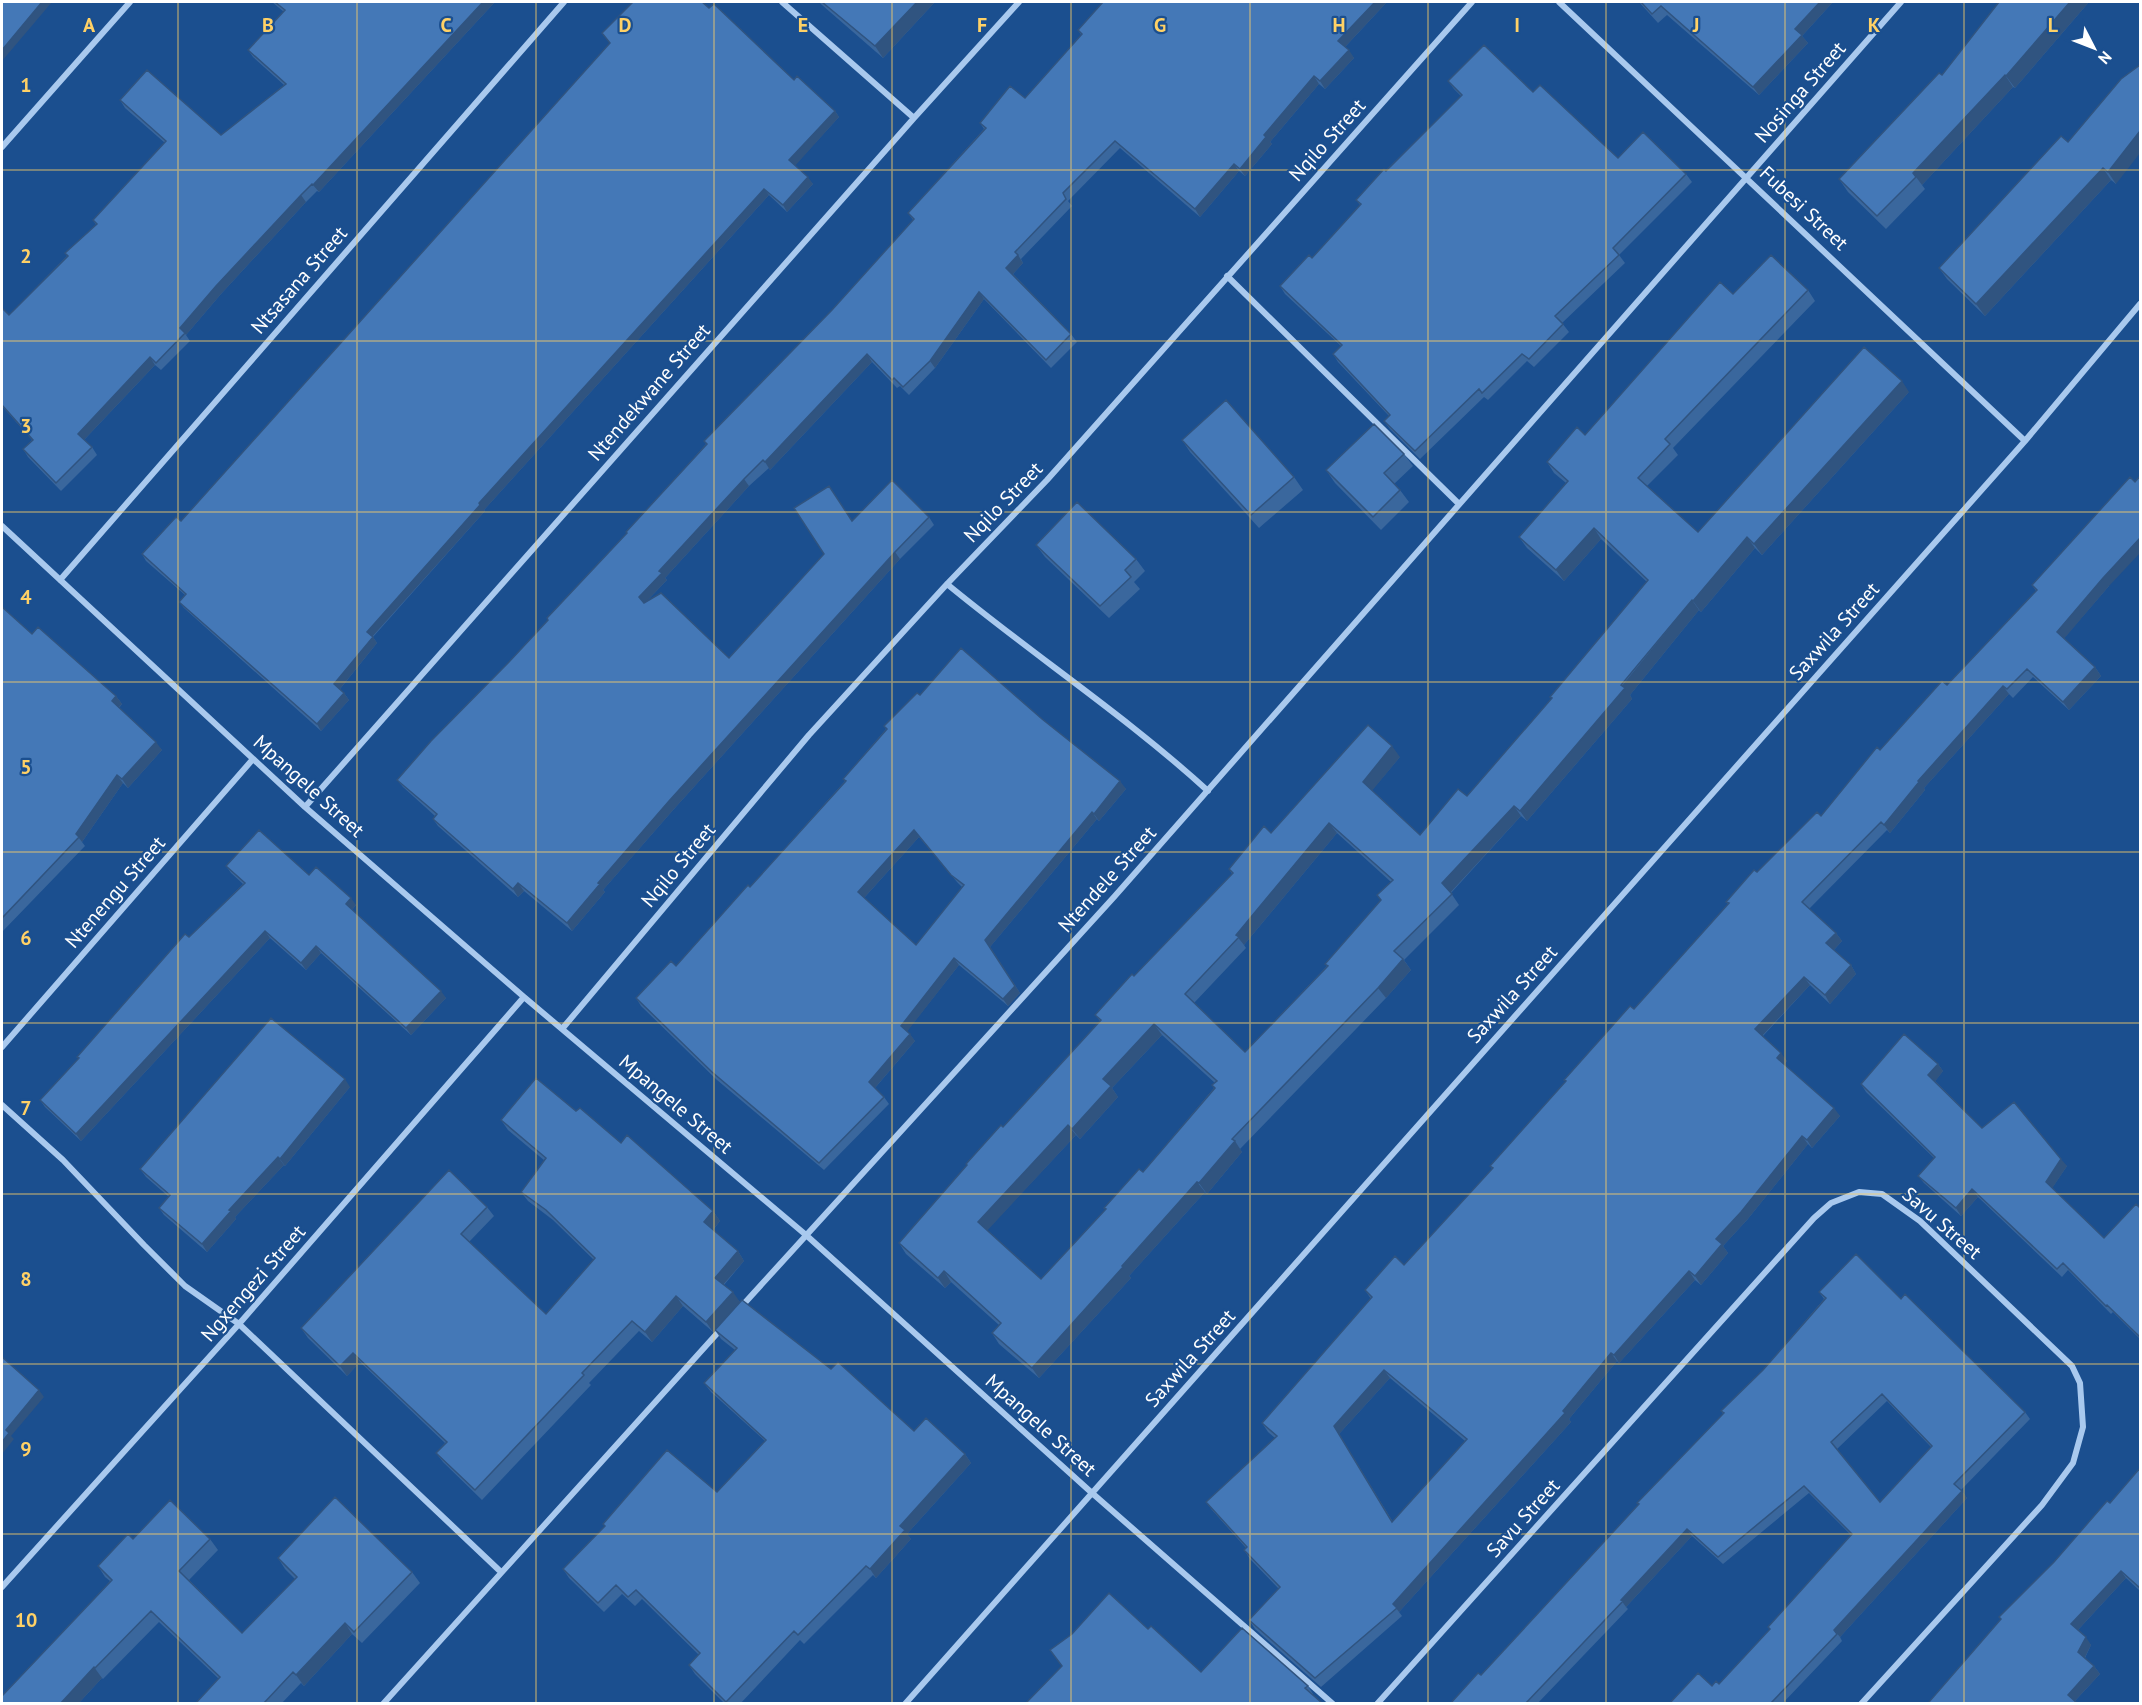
<svg xmlns="http://www.w3.org/2000/svg" width="2142" height="1705" font-family="'PT Sans',sans-serif">
  <rect width="100%" height="100%" fill="#1b4f8f"/>
  <g fill="none" stroke-linecap="round" stroke-linejoin="round">
    <path stroke="#a9c9ee" stroke-width="6" d="M782,2L914,118
      M1559,2L2025,441
      M2,147L130,2
      M1227,276L1459,504
      M2,526L305,807L524,997L806,1235L1092,1493L1333,1704
      M60,580L564,2
      M947,584C1033,655 1126,716 1208,791
      M305,807L914,118L1019,2
      M562,1029L809,735L947,584L1047,480L1472,2
      M2,1047L253,759
      M2,1105L63,1160L144,1245L185,1286L239,1324L501,1572
      M741,1307L1114,897L1901,2
      M2,1587L239,1324L524,997
      M383,1704L722,1328
      M905,1704L2025,441L2140,304
      M1377,1704L1814,1218L1831,1203L1859,1192L1882,1194L1920,1221L2072,1366L2080,1383L2083,1427L2073,1463L2042,1505L1861,1704"/>
  </g>
  <path fill="#3a679d" fill-rule="evenodd" d="M272,2H495L319,192L317,191L306,202L221,294L186,335L190,341L161,370L155,365L84,440L92,447L97,455L61,491L28,457L23,449L32,440L2,406V308L9,315L67,256L65,253L96,225L93,220L165,143L125,108L120,100L221,135L284,85L253,57L248,50L284,12Z
    M819,2H935L883,58L822,5Z
    M1387,2L1345,47L1354,58L1325,89L1319,84L1270,142L1272,144L1245,176L1239,171L1200,217L1120,148L1068,201L1072,206L1021,259L1023,263L1013,274L1071,334L1077,342L1051,368L984,299L935,368L909,395L900,386L897,388L872,362L770,470L769,468L749,486L665,578L667,580L646,602L729,658L824,554L852,521L929,517L934,525L900,559L674,809L603,890L605,892L572,931L524,891L518,897L438,826L433,819L435,816L403,787L397,780L509,662L627,534L706,444L704,441L832,310L913,220L908,213L984,129L980,123L1025,98L1081,35L1078,30Z
    M1639,2H1833L1802,36L1808,43L1759,95L1667,15L1658,23Z
    M1999,2H2089L2015,88L2013,87L1922,185L1925,189L1886,229L1848,192L1839,179L1942,75Z
    M709,8L794,80L835,111L839,117L795,165L813,184L787,212L769,195L484,510L485,511L373,637L377,643L340,689L344,693L349,700L321,731L184,608L179,602L185,595L146,561L142,554L181,521L610,43L602,33Z
    M2121,79L2116,184L2111,180L1985,316L1947,279L1939,268L2068,142Z
    M1448,81L1533,92L1618,158L1686,174L1692,182L1619,255L1625,263L1562,323L1569,332L1534,367L1527,361L1488,400L1484,397L1420,459L1390,429L1384,421L1389,416L1338,362L1333,354L1341,346L1285,294L1280,286L1312,258L1360,205L1356,200L1461,96L1454,89Z
    M1808,290L1815,301L1673,448L1678,455L1647,486L1698,532L1909,392L1762,555L1755,548L1701,612L1699,610L1630,695L1632,699L1527,821L1521,816L1451,893L1459,905L1404,960L1411,970L1386,998L1240,1149L1242,1152L1207,1194L1205,1192L1129,1276L1131,1278L1039,1378L999,1344L992,1333L999,1325L951,1282L945,1288L906,1254L899,1243L1003,1127L1100,1021L1095,1015L1134,976L1232,874L1229,869L1271,833L1400,757L1372,790L1420,835L1467,796L1552,699L1550,697L1647,582L1601,539L1564,581L1527,548L1519,537L1566,483L1554,473L1547,462L1585,435L1733,294ZM1337,833L1391,882L1377,895L1381,900L1325,964L1327,966L1245,1052L1194,1003L1246,948L1244,945ZM1162,1035L1215,1083L1212,1085L1214,1088L1143,1172L1041,1279L987,1230L1076,1135L1080,1139L1118,1097L1112,1088Z
    M1182,440L1294,477L1303,490L1259,528L1190,452Z
    M1404,454L1413,466L1394,484L1400,490L1409,502L1381,530L1335,483L1326,470Z
    M1036,545L1136,559L1145,571L1134,582L1140,589L1109,618L1045,557Z
    M2032,585L2109,586L2064,638L2095,667L2101,676L2069,710L2033,677L2013,698L2009,694L1924,788L1925,790L1890,833L1887,830L1809,909L1836,933L1842,941L1834,950L1851,965L1856,974L1830,1004L1810,985L1763,1036L1787,1061L1784,1064L1840,1116L1812,1148L1808,1144L1747,1220L1723,1246L1728,1253L1701,1285L1695,1280L1619,1363L1617,1361L1569,1419L1571,1422L1399,1612L1402,1616L1321,1687L1255,1629L1249,1620L1279,1589L1250,1559L1244,1550L1246,1548L1212,1510L1206,1502L1275,1438L1268,1432L1262,1423L1371,1299L1365,1290L1404,1265L1492,1169L1490,1166L1634,1009L1728,904L1726,902L1821,816L1880,750L1947,685L2036,591ZM1390,1378L1465,1441L1393,1522L1339,1434Z
    M2,607L32,634L116,696L122,704L119,708L162,750L128,788L123,783L82,842L85,846L2,932Z
    M920,695L1042,719L1126,789L1099,821L1097,819L990,947L1020,993L1008,1006L959,965L907,1031L915,1041L875,1088L884,1097L889,1104L824,1170L717,1080L641,1006L636,998L676,966L750,887L845,781L843,779L886,729L884,726ZM919,837L957,882L962,887L916,945L864,898Z
    M226,866L309,875L356,905L352,910L446,998L411,1035L321,953L306,970L270,938L81,1141L45,1107L40,1100L79,1059L77,1057L189,937L243,884L231,873Z
    M1938,1064L1943,1071L1935,1081L1982,1128L2067,1166L2052,1188L2104,1238L2140,1208V1339L2113,1312L2111,1314L2068,1270L2062,1277L1978,1197L1961,1216L1924,1183L1918,1176L1934,1158L1866,1092L1861,1084Z
    M350,1087L285,1166L284,1165L235,1217L236,1219L207,1252L164,1215L159,1208L169,1197L146,1177L140,1169Z
    M576,1111L621,1143L713,1211L720,1221L713,1230L738,1251L744,1261L724,1285L740,1302L914,1431L965,1454L971,1463L907,1534L911,1539L876,1578L873,1575L804,1644L800,1640L740,1704H725L695,1674L689,1665L699,1655L642,1599L635,1606L622,1594L604,1612L569,1578L563,1569L605,1526L603,1524L717,1492L765,1441L711,1392L704,1383L735,1350L721,1339L715,1330L713,1332L683,1306L652,1342L639,1331L589,1383L591,1385L482,1500L443,1462L436,1453L445,1443L360,1362L347,1376L308,1338L301,1328L487,1207L494,1216L469,1242L546,1314L594,1260L553,1220L528,1201L521,1192L545,1161L508,1130L501,1120Z
    M1819,1292L1901,1299L2025,1412L2030,1419L1961,1490L1967,1498L1840,1637L1842,1641L1782,1704H1669L1712,1686L1719,1684L1770,1630L1851,1535L1809,1493L1723,1564L1692,1536L1626,1607L1628,1609L1537,1704H1450L1481,1675L1639,1505L1637,1503L1723,1414L1721,1411L1763,1370L1824,1299ZM1887,1401L1931,1447L1880,1502L1837,1449Z
    M2140,1468V1591L2126,1578L2078,1630L2091,1645L2085,1658L2094,1666L2100,1674L2075,1701L1929,1704L2054,1562L2110,1503Z
    M133,1539H210L218,1550L189,1580L242,1633L295,1579L285,1569L278,1558L412,1572L420,1583L362,1643L352,1634L304,1686L301,1683L281,1704H195L219,1679L159,1622L103,1679L102,1678L78,1704H2L110,1581L105,1577L98,1566Z
    M1148,1629L1201,1672L1308,1686L1313,1694L1025,1704Z"/>
  <path fill="#305480" d="M42,2H52L2,61V50Z
    M483,2H495L319,192L313,185Z
    M917,2H935L883,58L875,46Z
    M1375,2H1387L1344,48L1338,41Z
    M1820,2H1833L1802,36L1808,43L1759,95L1753,87L1795,29Z
    M2070,2H2089L2015,88L2006,76Z
    M1349,50L1354,58L1325,89L1320,81Z
    M2005,75L2013,87L1922,185L1913,173Z
    M1314,76L1319,84L1270,142L1272,144L1245,176L1240,169L1264,135Z
    M835,111L839,117L794,167L789,160Z
    M2140,131V153L2116,184L2108,172Z
    M1234,164L1239,171L1200,217L1195,209Z
    M2103,168L2111,180L1985,316L1976,304Z
    M808,177L813,184L787,212L783,205Z
    M764,189L769,195L484,510L485,511L371,638L367,632L479,503Z
    M301,195L306,202L221,294L186,335L180,328L216,286Z
    M1018,255L1023,263L1012,275L1006,268Z
    M979,292L984,299L935,368L930,361Z
    M867,354L872,362L770,470L765,462Z
    M150,357L155,365L83,441L78,434Z
    M1902,381L1909,392L1762,555L1754,544Z
    M744,479L749,486L665,578L667,580L644,604L639,597L659,571Z
    M1594,528L1601,539L1564,581L1556,570Z
    M1747,537L1755,548L1701,612L1693,601Z
    M2140,538V553L2109,586L2063,640L2057,632L2103,578Z
    M895,552L900,559L674,809L603,890L605,892L572,931L567,923L598,883L669,801Z
    M1692,600L1699,610L1630,695L1632,699L1527,821L1520,811Z
    M373,637L377,643L339,690L334,684Z
    M2095,667L2101,676L2069,710L2063,702Z
    M2003,686L2009,694L1924,788L1925,790L1890,833L1884,825L1918,781Z
    M344,693L349,700L321,731L317,724Z
    M116,696L122,704L117,709L112,701Z
    M156,742L162,750L128,788L122,779Z
    M1392,746L1400,757L1371,792L1363,782Z
    M117,775L123,783L82,842L76,834Z
    M1120,781L1126,789L1099,821L1094,814Z
    M1514,806L1521,816L1449,894L1442,883Z
    M1092,812L1097,819L990,947L1020,993L1008,1006L1003,999L985,940Z
    M1329,823L1337,833L1244,945L1236,935Z
    M914,830L919,837L863,899L858,892Z
    M518,883L524,891L518,897L513,889Z
    M351,898L356,905L351,911L346,904Z
    M265,931L270,938L81,1141L76,1134Z
    M1836,933L1842,941L1832,952L1826,943Z
    M316,946L321,953L306,970L301,963Z
    M954,958L959,965L906,1033L901,1026Z
    M1403,959L1411,970L1386,998L1378,988Z
    M1851,965L1856,974L1830,1004L1825,995Z
    M1804,977L1810,985L1761,1037L1755,1029Z
    M441,991L446,998L411,1035L406,1028Z
    M1154,1024L1162,1035L1112,1088L1118,1097L1080,1139L1072,1129L1103,1079Z
    M910,1034L915,1041L874,1089L869,1082Z
    M1781,1053L1787,1061L1783,1066L1777,1058Z
    M1938,1064L1943,1071L1934,1083L1928,1075Z
    M345,1079L350,1087L285,1166L280,1159Z
    M1834,1108L1840,1116L1812,1148L1807,1140Z
    M1068,1125L1076,1135L985,1233L978,1222Z
    M1802,1136L1808,1144L1747,1220L1723,1246L1728,1253L1701,1285L1695,1276L1716,1239Z
    M1235,1141L1242,1152L1207,1194L1199,1183Z
    M278,1157L284,1165L235,1217L236,1219L207,1252L202,1244L229,1210Z
    M2061,1159L2067,1166L2051,1190L2046,1182Z
    M1197,1182L1205,1192L1129,1276L1131,1278L1039,1378L1032,1368Z
    M1972,1189L1978,1197L1961,1216L1956,1208Z
    M713,1211L720,1221L711,1232L704,1222Z
    M738,1251L744,1261L721,1287L715,1278Z
    M944,1271L951,1282L945,1288L938,1278Z
    M1689,1271L1695,1280L1619,1363L1614,1355Z
    M733,1292L740,1302L713,1332L706,1322Z
    M676,1296L683,1306L652,1342L645,1332Z
    M353,1353L360,1362L347,1376L340,1366Z
    M1611,1353L1617,1361L1569,1419L1571,1422L1399,1612L1393,1604L1563,1411Z
    M1384,1370L1390,1378L1339,1434L1398,1531L1334,1426Z
    M39,1390L44,1397L11,1436L14,1439L2,1454V1442L6,1430Z
    M965,1454L971,1463L907,1534L911,1539L876,1578L870,1569L900,1526Z
    M1962,1491L1967,1498L1840,1637L1834,1630Z
    M1687,1529L1692,1536L1626,1607L1621,1600Z
    M2121,1571L2126,1578L2077,1631L2071,1624Z
    M345,1623L352,1634L304,1686L296,1675Z
    M2086,1637L2091,1645L2084,1659L2078,1652Z
    M2094,1666L2100,1674L2073,1703L2068,1695Z
    M94,1667L102,1678L78,1704H60Z"/>
  <path fill="#4478b7" stroke="#305480" stroke-width="1.5" fill-rule="evenodd" d="M2,2H42L2,50Z
    M275,2H483L313,185L312,184L301,195L216,286L180,328L185,333L156,363L150,357L78,434L92,447L56,483L23,449L33,440L2,405V308L9,315L68,256L65,253L97,224L93,220L166,141L120,100L147,70L221,135L286,84L248,50L285,10Z
    M633,2H702L709,8L714,4L794,80L797,76L835,111L789,160L808,177L783,205L764,189L479,503L480,505L367,632L373,637L334,684L344,693L317,724L179,602L186,594L142,554L176,517L181,521L610,43L602,33Z
    M822,2H917L875,46Z
    M1103,2H1375L1338,41L1349,50L1320,81L1314,76L1264,135L1266,137L1240,169L1234,164L1195,209L1115,141L1063,193L1066,199L1015,252L1018,255L1006,268L1071,334L1046,360L979,292L930,361L903,387L894,378L892,380L867,354L765,462L763,460L744,479L659,571L662,573L639,597L644,603L661,593L729,658L824,554L794,508L829,486L852,521L892,480L929,517L895,552L669,801L598,883L600,884L567,923L518,883L513,889L433,819L437,814L397,780L431,741L509,662L548,620L547,618L627,533L626,532L707,444L704,441L832,310L914,219L908,213L986,128L980,123L1010,86L1025,98L1082,34L1078,30Z
    M1641,2H1820L1795,29L1802,35L1753,87L1661,6L1652,14Z
    M1999,2H2070L2006,76L2005,75L1913,173L1916,177L1877,216L1839,179L1939,73L1942,75Z
    M1484,45L1533,92L1540,85L1618,158L1643,132L1686,174L1613,248L1619,255L1555,316L1563,324L1529,359L1522,354L1482,393L1479,389L1415,451L1384,421L1390,415L1333,354L1342,345L1280,286L1309,255L1312,258L1361,204L1356,200L1384,169L1386,171L1462,95L1448,81Z
    M2140,65V131L2108,172L2103,168L1976,304L1939,268L2061,136L2068,142L2121,79Z
    M1771,255L1808,290L1665,439L1670,444L1638,478L1698,532L1864,347L1902,381L1754,544L1747,537L1693,601L1692,600L1621,685L1625,688L1520,811L1514,806L1442,883L1452,894L1394,951L1403,959L1378,988L1232,1139L1235,1141L1199,1183L1197,1182L1122,1266L1123,1267L1032,1368L992,1333L1001,1323L944,1271L938,1278L899,1243L967,1165L966,1164L1001,1125L1003,1127L1101,1020L1095,1015L1132,974L1134,976L1233,873L1229,869L1264,826L1271,833L1368,725L1392,746L1363,782L1420,835L1458,789L1467,796L1552,698L1550,697L1648,580L1594,528L1556,570L1519,537L1568,481L1547,462L1577,427L1585,435L1720,282L1733,294ZM1329,823L1393,880L1377,895L1381,900L1325,964L1328,966L1245,1052L1185,994L1239,937L1236,935ZM1154,1024L1217,1081L1212,1085L1215,1088L1143,1172L1139,1169L1104,1208L1106,1209L1041,1279L978,1222L1068,1125L1072,1129L1111,1086L1103,1079Z
    M1226,400L1294,477L1251,515L1182,440Z
    M1374,424L1404,454L1384,473L1400,490L1373,517L1326,470Z
    M2140,476V538L2103,578L2057,632L2095,667L2063,702L2027,669L2007,689L2003,686L1918,781L1919,782L1884,825L1881,822L1802,902L1836,933L1826,943L1851,965L1825,995L1804,977L1755,1029L1781,1053L1777,1058L1834,1108L1807,1140L1802,1136L1741,1212L1716,1239L1722,1244L1695,1276L1689,1271L1614,1355L1611,1353L1563,1411L1565,1413L1393,1604L1397,1608L1315,1678L1249,1620L1280,1587L1244,1550L1247,1547L1206,1502L1277,1436L1262,1423L1372,1297L1365,1290L1395,1256L1404,1265L1493,1168L1490,1166L1566,1081L1564,1080L1630,1006L1634,1009L1729,903L1726,902L1754,870L1757,872L1817,812L1821,816L1877,747L1880,750L1942,681L1947,685L2037,590L2032,585L2130,477L2135,482ZM1384,1370L1467,1439L1392,1522L1334,1426Z
    M1077,502L1136,559L1125,570L1131,577L1100,606L1036,545Z
    M2,607L32,634L38,627L116,696L112,701L156,742L122,779L117,775L76,834L79,837L2,918Z
    M961,648L1042,719L1120,781L1094,814L1092,812L985,940L1015,986L1003,999L954,958L901,1026L910,1034L869,1082L884,1097L819,1163L712,1072L636,998L671,961L676,966L748,885L750,887L846,781L843,779L887,729L884,726L917,693L920,695ZM914,830L951,875L964,885L916,945L858,892Z
    M259,830L309,875L316,867L351,898L346,904L441,991L406,1028L316,946L301,963L265,931L76,1134L40,1100L79,1058L77,1057L185,934L189,937L245,883L226,866Z
    M271,1018L345,1079L280,1159L278,1157L229,1210L231,1211L202,1244L159,1208L170,1195L140,1169Z
    M1904,1034L1938,1064L1928,1075L1982,1128L2014,1102L2061,1159L2046,1182L2104,1238L2136,1204L2140,1208V1337L2107,1305L2106,1306L2063,1263L2057,1269L1972,1189L1956,1208L1918,1176L1935,1157L1861,1084Z
    M536,1078L576,1111L580,1108L621,1143L627,1135L713,1211L704,1222L738,1251L715,1278L733,1292L706,1322L676,1296L645,1332L632,1321L582,1373L584,1375L475,1490L436,1453L447,1442L353,1353L340,1366L301,1328L449,1170L487,1207L461,1234L546,1314L595,1258L546,1210L521,1192L546,1158L501,1120Z
    M1856,1254L1901,1299L1905,1294L2025,1412L1954,1484L1962,1491L1834,1630L1837,1634L1770,1704H1669L1698,1673L1712,1686L1716,1681L1719,1684L1770,1629L1768,1627L1852,1534L1804,1486L1718,1557L1687,1529L1621,1600L1623,1601L1525,1704H1450L1478,1673L1481,1675L1639,1504L1637,1503L1724,1413L1721,1411L1763,1370L1826,1298L1819,1292ZM1882,1394L1932,1446L1880,1502L1831,1442Z
    M742,1300L831,1369L838,1362L914,1431L926,1418L965,1454L900,1526L905,1530L870,1569L866,1566L798,1635L794,1631L726,1702L689,1665L700,1653L636,1590L628,1597L616,1585L598,1603L563,1569L605,1526L603,1524L667,1450L717,1492L766,1440L704,1383L737,1348L715,1330Z
    M2,1357L39,1390L6,1430L9,1433L2,1442Z
    M2140,1468V1588L2121,1571L2071,1624L2086,1637L2078,1652L2094,1666L2068,1695L2078,1704H1930L1929,1702L2001,1619L1999,1617L2054,1562L2107,1501L2110,1503Z
    M335,1497L412,1572L354,1632L345,1623L296,1675L293,1672L263,1704H195L220,1677L151,1611L95,1668L94,1667L60,1704H2V1696L112,1580L98,1566L128,1534L133,1539L170,1500L210,1539L179,1571L242,1633L297,1577L278,1558Z
    M1109,1593L1148,1629L1151,1626L1201,1672L1242,1628L1308,1686L1305,1688L1322,1703L1025,1704L1062,1666L1050,1650L1072,1634Z"/>
  <path fill="none" stroke="#ffd166" stroke-width="1.5" stroke-opacity="0.55" d="M178,2V1704M357,2V1704M536,2V1704M714,2V1704M892,2V1704M1071,2V1704M1250,2V1704M1428,2V1704M1606,2V1704M1785,2V1704M1964,2V1704M2,170H2140M2,341H2140M2,512H2140M2,682H2140M2,852H2140M2,1023H2140M2,1194H2140M2,1364H2140M2,1534H2140"/>
  <g text-anchor="middle" stroke-width="4.5" stroke-linejoin="round" paint-order="stroke">
    <g font-size="20" fill="#fff" stroke="#1b4f8f">
      <text transform="translate(1800 92) rotate(-49)" y="7">Nosinga Street</text>
      <text transform="translate(1327 140) rotate(-48)" y="7">Nqilo Street</text>
      <text transform="translate(1804 208) rotate(43)" y="7">Fubesi Street</text>
      <text transform="translate(299 280) rotate(-49)" y="7">Ntsasana Street</text>
      <text transform="translate(649 392) rotate(-49)" y="7">Ntendekwane Street</text>
      <text transform="translate(1003 502) rotate(-46)" y="7">Nqilo Street</text>
      <text transform="translate(1834 631) rotate(-48)" y="7">Saxwila Street</text>
      <text transform="translate(309 786) rotate(42)" y="7">Mpangele Street</text>
      <text transform="translate(678 865) rotate(-50)" y="7">Nqilo Street</text>
      <text transform="translate(1107 879) rotate(-48)" y="7">Ntendele Street</text>
      <text transform="translate(115 892) rotate(-49)" y="7">Ntenengu Street</text>
      <text transform="translate(1512 994) rotate(-48)" y="7">Saxwila Street</text>
      <text transform="translate(676 1104) rotate(40)" y="7">Mpangele Street</text>
      <text transform="translate(1942 1223) rotate(41)" y="7">Savu Street</text>
      <text transform="translate(253 1283) rotate(-49)" y="7">Ngxengezi Street</text>
      <text transform="translate(1190 1358) rotate(-48)" y="7">Saxwila Street</text>
      <text transform="translate(1041 1425) rotate(42)" y="7">Mpangele Street</text>
      <text transform="translate(1523 1518) rotate(-48)" y="7">Savu Street</text>
    </g>
  </g>
  <g font-size="20" text-anchor="middle" font-weight="bold" fill="#ffd166" stroke="#1b4f8f" stroke-width="4.5" stroke-linejoin="round" paint-order="stroke">
    <text x="89" y="32">A</text>
    <text x="268" y="32">B</text>
    <text x="446" y="32">C</text>
    <text x="625" y="32">D</text>
    <text x="803" y="32">E</text>
    <text x="982" y="32">F</text>
    <text x="1160" y="32">G</text>
    <text x="1339" y="32">H</text>
    <text x="1517" y="32">I</text>
    <text x="1696" y="32">J</text>
    <text x="1874" y="32">K</text>
    <text x="2053" y="32">L</text>
    <text x="26" y="92">1</text>
    <text x="26" y="263">2</text>
    <text x="26" y="433">3</text>
    <text x="26" y="604">4</text>
    <text x="26" y="774">5</text>
    <text x="26" y="945">6</text>
    <text x="26" y="1115">7</text>
    <text x="26" y="1286">8</text>
    <text x="26" y="1456">9</text>
    <text x="26" y="1627">10</text>
  </g>
  <rect width="2142" height="1705" fill="none" stroke="#ffffff" stroke-width="6"/>
  <g transform="translate(2094 48) rotate(132)" stroke="#1b4f8f" stroke-width="4.5" paint-order="stroke">
  <path d="M0-4.5L10 22L0 15L-10 22Z" fill="#ffffff"/>
  <text y="-9" font-size="16" font-weight="bold" text-anchor="middle" fill="#ffffff">N</text>
  </g>
</svg>
